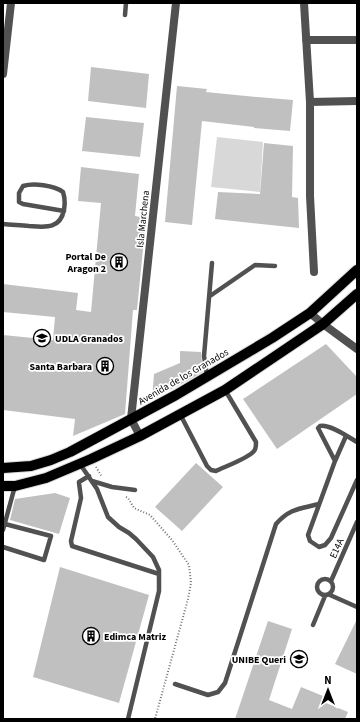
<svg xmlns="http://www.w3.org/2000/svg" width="360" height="722" font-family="'Source Sans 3',sans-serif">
  <rect width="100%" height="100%" fill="#fff"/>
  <path fill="#d8d8d8" d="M217,137L263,142L260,192L211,187Z"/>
  <path fill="#c0c0c0" d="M91,67L149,74L146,108L88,101Z
    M177,86L207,89L206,92L257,97L293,100L290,131L254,128V127L202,121L192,225L165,222Z
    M86,117L144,123L140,157L82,151Z
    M264,143L293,146L292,197L298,198L299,228L215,219L218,192L260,194Z
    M81,167L139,174L135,216L146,218L137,310H133L125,414L73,436L75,419L3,410V335L53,340L55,317L3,312V284L78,293L76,310L91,312L101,203L78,201Z
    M326,344L357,377V394L277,449L243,399Z
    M180,351L201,352L203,372L152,400L154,374L180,363Z
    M196,463L223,487L182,531L155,507Z
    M55,493L70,498L59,534L10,520L15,499Z
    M60,567L149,595L119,703L33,677Z
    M357,619V674L335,664Z
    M268,621L292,629L269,700L292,709L301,687L323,696L321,701L348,712L345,719H235Z"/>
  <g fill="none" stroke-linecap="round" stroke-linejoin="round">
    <g stroke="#dbdbdb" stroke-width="12">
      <path id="primary" d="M3,468L31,466L51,460L70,452L176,395L272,338L310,313L357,270
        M3,486H15L46,478L91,459L140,436L225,390L323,324L357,294"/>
    </g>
    <path stroke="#737373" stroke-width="2" stroke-dasharray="1 2" stroke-linecap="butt" d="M96,467L102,477
      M126,497L128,498L134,508L150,515L172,540L189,565L191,583L188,599L155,719"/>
    <path stroke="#515151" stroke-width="4.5" d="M125,15L126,3
      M3,224C12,225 20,225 29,226C44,227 60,230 64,210C65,204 65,198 63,192C54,185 33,183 23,186L19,193V202L23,204L64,211
      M210,296L255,265L275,266
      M207,376L204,356L212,263
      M180,414L207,466L211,470L216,471C224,467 249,458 254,451C256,449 256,445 256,442L225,390
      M357,442C348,437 330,424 320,426L318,428L335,461L308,535L310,541L319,547L325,545L331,538L357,480
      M335,461L346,436
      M80,464L97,489L108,517L119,527L129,533L136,539L153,557L159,570V591L128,719
      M89,476L79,482V483L81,498L71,541L72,546L159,574
      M92,481L112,487L135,490
      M3,530L15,486
      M3,547L44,560L51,536L5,524
      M317 587a8 8 0 1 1 16 0a8 8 0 1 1-16 0Z
      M331,581L357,522
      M330,595L357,607
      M313,625L325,596
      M175,684L208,695L218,692L225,683L276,524C290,508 300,509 319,504"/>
    <path stroke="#515151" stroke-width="8" d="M304,3L310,102V196L314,272
      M306,40H357
      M3,74L11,3
      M310,102L357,101
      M310,313L323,324L357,349
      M140,436L131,419L176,3"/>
    <use href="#primary" stroke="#000" stroke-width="10"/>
  </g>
  <defs>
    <g id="building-ring" transform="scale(0.9)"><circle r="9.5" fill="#fff" stroke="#000" stroke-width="1.5"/><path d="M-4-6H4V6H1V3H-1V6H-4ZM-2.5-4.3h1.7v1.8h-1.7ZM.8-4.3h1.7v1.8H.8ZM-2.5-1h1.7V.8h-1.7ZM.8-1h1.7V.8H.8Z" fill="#000"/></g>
    <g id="university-ring" transform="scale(0.9)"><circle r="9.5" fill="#fff" stroke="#000" stroke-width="1.5"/><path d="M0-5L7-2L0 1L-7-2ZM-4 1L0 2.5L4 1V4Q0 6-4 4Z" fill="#000"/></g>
  </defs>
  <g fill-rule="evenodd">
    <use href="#building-ring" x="119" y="262"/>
    <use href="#university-ring" x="42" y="338"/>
    <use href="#building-ring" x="105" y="366"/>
    <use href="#building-ring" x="91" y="636"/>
    <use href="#university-ring" x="299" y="659"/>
  </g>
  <g text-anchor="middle" stroke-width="3.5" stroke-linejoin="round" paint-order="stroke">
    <g font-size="10" fill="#000" stroke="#fff">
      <text transform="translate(142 219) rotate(-84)" y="4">Isla Marchena</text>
      <text transform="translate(183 376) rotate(-30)" y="4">Avenida de los Granados</text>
      <text transform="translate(336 548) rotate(-66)" y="4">E14A</text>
    </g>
    <g font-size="10" font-weight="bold" fill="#000" stroke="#fff" text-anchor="end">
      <text x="106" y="260">Portal De<tspan x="106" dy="12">Aragon 2</tspan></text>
      <text x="55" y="342" text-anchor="start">UDLA Granados</text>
      <text x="92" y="370">Santa Barbara</text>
      <text x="104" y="640" text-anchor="start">Edimca Matriz</text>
      <text x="286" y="663">UNIBE Queri</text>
    </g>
  </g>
  <rect width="360" height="722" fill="none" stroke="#000000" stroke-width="8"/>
  <g transform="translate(328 690)" stroke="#ffffff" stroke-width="3" paint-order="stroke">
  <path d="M0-3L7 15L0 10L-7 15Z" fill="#000000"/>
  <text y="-6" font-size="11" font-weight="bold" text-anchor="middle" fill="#000000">N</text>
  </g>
</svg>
